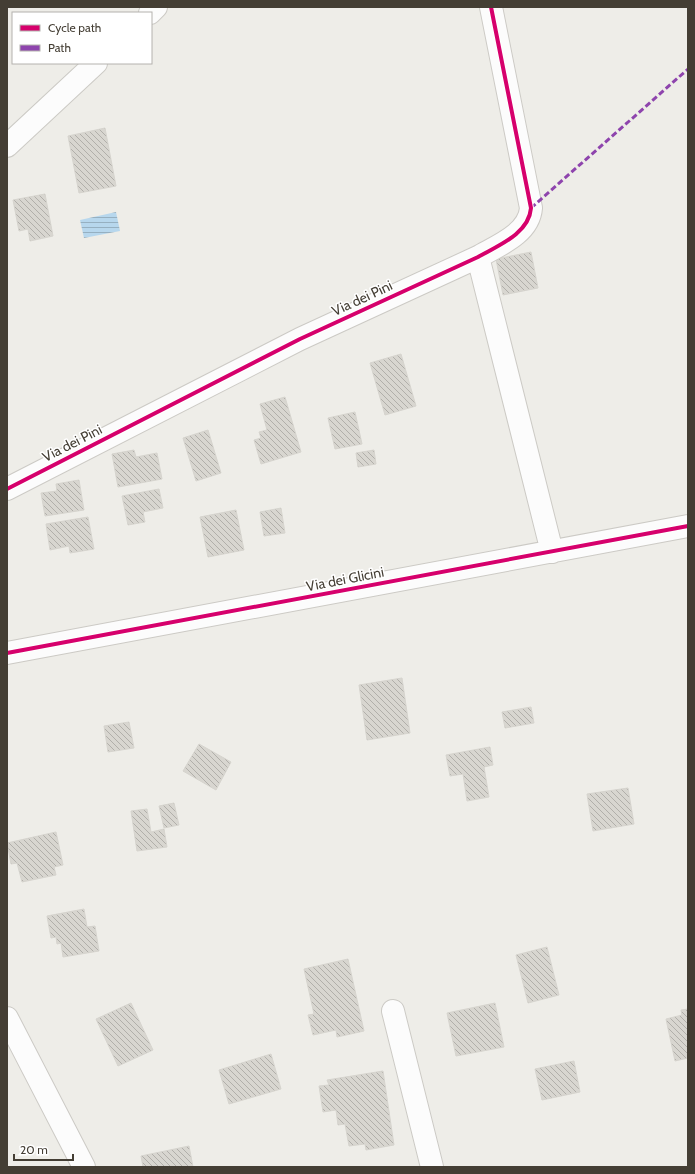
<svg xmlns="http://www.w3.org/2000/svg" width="695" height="1174" font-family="Cabin,sans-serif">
  <defs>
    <pattern id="water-rules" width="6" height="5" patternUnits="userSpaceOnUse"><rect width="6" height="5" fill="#b7d7ed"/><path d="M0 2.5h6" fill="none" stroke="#96b0c1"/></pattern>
    <pattern id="building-back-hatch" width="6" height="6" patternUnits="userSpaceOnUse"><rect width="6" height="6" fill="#d8d6d0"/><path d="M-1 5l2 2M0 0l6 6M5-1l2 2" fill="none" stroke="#b1afaa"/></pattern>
  </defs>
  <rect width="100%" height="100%" fill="#eeede8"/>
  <path fill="url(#water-rules)" d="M116,212L120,231L84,238L80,220Z"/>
  <path fill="url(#building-back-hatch)" stroke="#d6d4ce" d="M105,128L116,186L79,193L68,136Z
    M45,194L53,236L30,241L28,229L19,231L13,200Z
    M531,252L538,288L503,295L496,259Z
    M401,354L416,406L385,415L370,363Z
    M285,397L301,452L261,464L254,440L261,438L259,432L267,430L260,404Z
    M355,412L362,444L335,449L328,418Z
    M208,430L221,473L196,481L183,438Z
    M134,450L136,457L157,453L162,479L118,487L112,454Z
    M374,450L376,464L358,467L356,453Z
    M79,480L84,510L45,516L41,493L57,491L56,484Z
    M159,489L163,508L143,512L145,522L128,525L122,496Z
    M281,508L285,533L264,536L260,512Z
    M236,510L244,550L208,557L200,517Z
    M88,517L94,549L70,553L69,546L50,550L46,524Z
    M402,678L410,733L367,740L359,685Z
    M531,707L534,723L505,728L502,712Z
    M129,722L134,748L108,752L104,726Z
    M199,744L231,762L216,790L183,771Z
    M490,747L493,765L484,767L489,797L467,801L463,774L450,776L446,755Z
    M628,788L634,824L593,831L587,794Z
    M174,803L179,825L164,828L159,806Z
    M147,809L151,832L164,829L167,847L137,851L131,811Z
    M56,832L63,865L54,867L56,875L22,882L17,863L11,864L7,843Z
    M84,909L87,927L95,926L99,951L63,957L61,943L57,944L56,937L51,938L47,916Z
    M547,947L559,995L528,1003L516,955Z
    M348,959L364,1031L337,1037L336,1030L313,1035L308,1015L314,1014L304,969Z
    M131,1003L153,1050L118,1066L96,1019Z
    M495,1003L504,1047L456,1056L447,1013Z
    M688,1009V1058L675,1061L666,1019L682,1015L681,1010Z
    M271,1054L281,1089L229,1104L219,1070Z
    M574,1061L580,1092L542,1100L535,1069Z
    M383,1071L394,1145L366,1150L365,1144L349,1146L345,1124L338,1125L336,1110L323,1112L319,1086L329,1085L327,1080Z
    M189,1146L193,1167H143L141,1156Z"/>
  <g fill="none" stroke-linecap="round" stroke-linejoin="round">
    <g stroke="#cccac5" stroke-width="24">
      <path id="minor" d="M150,13L156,7
        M7,146L96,63
        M478,257L552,552
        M7,489L300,339L478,257C497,246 529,234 531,208L491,7
        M7,653L688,526
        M393,1011L432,1167
        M7,1018L84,1167"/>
    </g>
    <use href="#minor" stroke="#fcfcfc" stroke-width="22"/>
    <path stroke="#8e44ad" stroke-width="3" stroke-dasharray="6 3" stroke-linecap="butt" d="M531,208L688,69"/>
    <g stroke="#fff" stroke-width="6">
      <path id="cycleway" d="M7,489L300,339L478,257C497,246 529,234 531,208L491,7
        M7,653L688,526"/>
    </g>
    <use href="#cycleway" stroke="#d6006c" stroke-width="4"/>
  </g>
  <g text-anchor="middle" stroke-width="3" stroke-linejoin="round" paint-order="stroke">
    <g font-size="14" fill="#443e34" stroke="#fff">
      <text transform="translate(362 298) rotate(-25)" y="5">Via dei Pini</text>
      <text transform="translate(72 443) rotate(-27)" y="5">Via dei Pini</text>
      <text transform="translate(345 579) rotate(-11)" y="5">Via dei Glicini</text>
    </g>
  </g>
  <rect width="695" height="1174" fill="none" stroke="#443e34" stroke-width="16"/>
  <rect x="12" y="12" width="140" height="52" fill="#ffffff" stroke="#b4b2ae"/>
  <rect x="20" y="25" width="20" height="6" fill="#d6006c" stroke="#b4b2ae"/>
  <text x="48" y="32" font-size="12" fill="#443e34">Cycle path</text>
  <rect x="20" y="45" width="20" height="6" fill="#8e44ad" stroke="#b4b2ae"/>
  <text x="48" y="52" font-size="12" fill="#443e34">Path</text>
  <path d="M14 1154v6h59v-6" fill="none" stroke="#443e34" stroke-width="2"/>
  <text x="20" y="1154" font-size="12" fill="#443e34" stroke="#ffffff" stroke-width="3" paint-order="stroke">20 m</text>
</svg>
